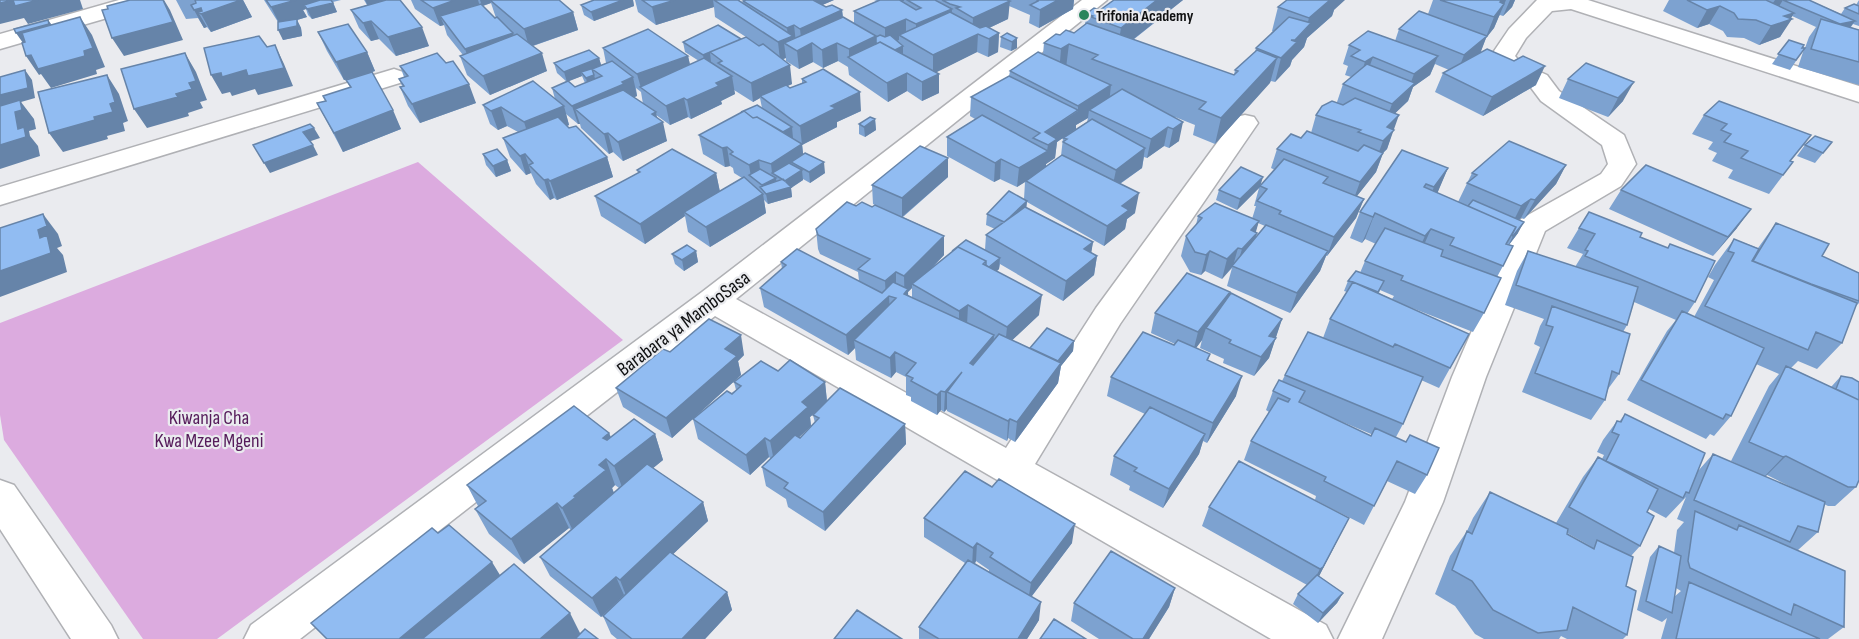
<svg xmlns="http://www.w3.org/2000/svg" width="1859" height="639" font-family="'Sofia Sans Condensed',sans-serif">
  <rect width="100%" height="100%" fill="#eaebef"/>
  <path fill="#dcabdf" d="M418,162L623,340L217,639H143L4,440L0,415V323Z"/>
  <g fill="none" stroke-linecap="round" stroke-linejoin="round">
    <g stroke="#b0b1b5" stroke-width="3">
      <path id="minor" d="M119,0H155L152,5L0,49V34Z
        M1082,0H1107L736,299L1006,448L1096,308L1236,117L1245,115L1254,117L1258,123L1120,324L1035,464L1326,625L1333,639H1271L715,316L300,639H244L251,625L702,292Z
        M1537,0H1588L1859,86V102L1571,9L1552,11L1526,38L1515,56L1522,64L1547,75L1559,91L1624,135L1636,164L1621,186L1545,231L1486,377L1443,502L1382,639H1338L1405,502L1452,377L1517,226L1521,219L1601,174L1608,164L1602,145L1541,101L1529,85L1504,74L1490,57L1509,29Z
        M394,69L403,72L407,77L403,82L0,205V187Z
        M0,480L14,485L111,625L118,639H71L0,529Z"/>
    </g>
    <use href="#minor" fill="#fff" fill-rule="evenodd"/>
  </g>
  <path fill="#7da2d0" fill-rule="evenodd" d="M176,0H243L252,17L211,32L207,27L204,28L198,18L186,19Z
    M264,0H341L333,2L337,12L312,19L308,15L306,9L303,10L307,17L297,20L301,28L302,36L283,40L278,22Z
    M364,0H400L429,46L396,56L379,39L371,41L359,28L351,10L367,5Z
    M411,0H559L573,12L578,30L533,46L547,71L490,95L467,75L460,56L463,55L447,35L444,25L440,26L415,9ZM491,3L496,18H495L483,6Z
    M594,0H633L634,6L594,21L584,15L581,5Z
    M635,0H738L743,3V1L746,0H834L822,5L826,7L842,10L843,17L854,24V11L877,1L874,0H1074L1073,9L1039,28L1029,23L1030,15L1009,6L1008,19L989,28L999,33L998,52L988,57L977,52L936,72L939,93L922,101L907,91L888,102L849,75L848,67L838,61L823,68L813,62L799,69L786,61V58L783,59L792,84L787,86L790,88L802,83V79L861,111L837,122V127L802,145V144L803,154L825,173L810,183L803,179V180L791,188L792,197L768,204L764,200L766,213L710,247L688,232L685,216L645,244L601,216L595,196L638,173L637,170L716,173L720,192L742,178L734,173L733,168L730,166L725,167L703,154L699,135L762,108L760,98L753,102L734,90L735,94L721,101L722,104L691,119L688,117L670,125L656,115L667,141L623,161L613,152L609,154L581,128L580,124H578L566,114L569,125L567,126L607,157L613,177L557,200L554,198L550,200L536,184L531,173L526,175L510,157L503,138L518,132L507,126L498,130L490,124L483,105L555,99L552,88L567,82L557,73L554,63L599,58L601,65L606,63L603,48L688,56L690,65L699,61L685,52L683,42L741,39L746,37L715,17L714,7L656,25L638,12ZM582,76L585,83L575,87L568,81ZM636,88L641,92L643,104L634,97L637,96Z
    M1114,0H1183L1133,40L1234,75L1235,70L1255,52L1256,48L1274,32L1272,31L1278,7L1334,10L1332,16L1307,38L1304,47L1292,60L1290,66L1275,82L1271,81L1215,144L1193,135L1195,125L1175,117L1179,141L1169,148L1164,146L1147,158L1144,157L1142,168L1120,184L1135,213L1127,219L1125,229L1104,246L1027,202L1026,207L1093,242L1091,252L1097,256L1094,275L1063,301L1000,264L999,269L997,271L1039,315L1012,340L1030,348L1074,341L1073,351L1061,366L1058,383L1015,442L1008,438L1007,441L947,411V409L944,412L941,410L937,415L911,401V397L906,395V377L896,372L891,378L856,360L855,348L848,355L764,307L760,288L782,269L781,262L859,281L858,272L820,254L818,249L816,229L856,206L872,207L875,205L873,204L872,185L948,158V177L903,217L944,236V255L931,269L952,252V251L985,250L986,235L995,229L986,225L987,214L1024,199L1025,182L1017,187L1000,179L994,182L947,156V137L975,119L970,116L971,97L1009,76L1010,71L1043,54L1044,43L1060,35L1074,33L1085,25L1086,14L1100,10ZM1088,118L1087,122L1063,138L1061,156L1046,166V164L1055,158L1057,142L1076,129V125ZM912,288V297L908,295V292Z
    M1433,0H1515L1512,7L1503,16L1500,15L1499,16L1494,28L1486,38L1480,53L1536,85L1483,116L1435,92L1443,73L1449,70L1435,64L1430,75L1413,87L1408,101L1395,113L1393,130L1387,149L1383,153L1376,172L1357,196L1364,199L1356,218L1327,256H1326L1320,271L1290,313L1227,286L1232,268L1222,279L1205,271L1201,275L1190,272L1181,256L1186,236L1196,225L1198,216L1252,219L1256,206H1254L1259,188L1237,210L1216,200L1219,190L1261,185L1275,170L1271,168L1277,149L1311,133L1316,115L1337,102L1343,84L1351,77L1345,75L1348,66L1343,64L1349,45L1395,41L1399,29L1428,14ZM1258,223L1265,226L1255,238L1257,233H1255Z
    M1669,0H1809L1841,14L1845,8L1856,5L1859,0V26L1853,24L1851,27L1859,30V85L1798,67L1804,49L1790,70L1772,64L1789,40L1805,48L1809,37L1816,27L1792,16L1780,37L1759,45L1744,38L1727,37L1723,31L1709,24L1697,28L1663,11Z
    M318,32L367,52L375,71L372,72L401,129L343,152L317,103L325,101L350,87L346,80H344L327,51Z
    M1007,33L1017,48L1011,51L1000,47L1001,37Z
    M446,63L476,103L420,123L408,106L400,87L402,86L399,79L404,77L400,66Z
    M1586,63L1623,101L1608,117L1559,98L1568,79Z
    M1719,101L1793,162L1769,194L1728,178L1733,170L1712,161L1717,153L1708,149L1713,142L1692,134L1704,115Z
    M875,119L876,130L865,137L859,134V124Z
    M1832,142L1815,163L1797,156L1805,145Z
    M483,154L507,160L511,171L496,177L486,165Z
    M1566,165L1556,184L1524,219L1521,218L1518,220V233L1509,245L1503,266L1497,277L1484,313L1473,332L1407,306L1469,334L1439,388L1421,380L1403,424L1396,437L1427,475L1415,494L1387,481L1364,525L1315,500L1316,496L1244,460L1251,441L1269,412L1266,410L1273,391L1282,381L1285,375L1323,338L1330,319L1347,292L1344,291L1348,281L1360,273L1365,261L1376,244L1365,239L1362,243L1350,238L1360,212L1448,168L1437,193L1458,202L1472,173ZM1380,290L1394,296L1392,299L1379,293ZM1326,415L1371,434V436Z
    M1621,190L1737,228L1713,256L1609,209Z
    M1776,223L1822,256L1859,273V303L1855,307L1842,343L1817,369L1798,361L1791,368L1831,387L1841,376L1856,487L1835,506H1828L1824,504L1818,532L1798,550L1844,627L1828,639H1661L1667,618L1662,622L1637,610L1650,557L1659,546L1674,553L1677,530L1684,522L1677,519L1686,497L1666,518L1649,509L1647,512L1640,546L1631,556L1626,586L1627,635L1623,639H1567L1561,636L1559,639H1484L1475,634L1455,606L1435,594L1450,556L1467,531L1473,518L1490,492L1556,523L1583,477L1598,457L1602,459L1604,455L1597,452L1603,440L1617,421L1619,422L1625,414L1698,471L1713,454L1751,471L1731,461L1769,386L1779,374L1756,364L1731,416L1714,436L1710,434L1706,439L1627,400L1667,331L1676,320L1634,302L1627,325L1623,332L1619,374L1608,389L1605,400L1591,420L1522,392L1540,347L1534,344L1540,326L1544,319L1505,305L1517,271L1528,251L1575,267L1583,254L1567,248L1579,228L1640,237L1667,248L1670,244L1695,302L1687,314L1694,317L1714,280L1708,277L1715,265L1734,239L1758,248ZM1767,475L1795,489L1765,477ZM1567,533L1592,547L1567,534ZM1676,588L1681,591L1674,597Z
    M696,251L698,262L684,271L675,264L672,254Z
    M1228,297L1282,319L1269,358L1254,376L1223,363L1224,359L1200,348L1202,340L1196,348L1210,354L1208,361L1236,396L1207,443L1203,441L1199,454L1163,508L1129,490L1130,486L1110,475L1114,456L1145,414L1107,396L1111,377L1174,345L1175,344L1151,333L1155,313Z
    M670,352L744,355L738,361L741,375L672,438L623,407L616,388Z
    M778,371L825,382L827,401L905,424L906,444L825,531L788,507L786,499L766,486L762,467L771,459L769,457L750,475L698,439L693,419L736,390L734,382ZM821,407L813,415L815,423L800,438L799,437L811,426L810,417Z
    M609,433L611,437L655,434L663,460L653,468L703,502L708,521L673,554L727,592L732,610L705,639H617L611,634L603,616L624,596L601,617L550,576L540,557L571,530L569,528L524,564L489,534L475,509L478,506L467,485ZM615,485L619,488L614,493L612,488Z
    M1209,507L1349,518L1319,576L1343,593L1337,603L1318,623L1293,604L1298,594L1307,585L1202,526Z
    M924,518L1072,543L1032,596L1039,620L1027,639H919V627L965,563L924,537ZM976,561L989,570V572L975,564Z
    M1175,588L1169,607L1149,639H1099L1071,621L1074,603Z"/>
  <path fill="#6684a9" d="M13,0H80L83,9L28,24L24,18L0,24V3Z
    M163,0H164L170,10L183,40L124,56L112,38Z
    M241,0H243L252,17L211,32L201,14L198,12L207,27L204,28L194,10Z
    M296,0H322L304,5L306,9L303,10L307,17L297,20L301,28L302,36L283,40L278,30L280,25L271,7Z
    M365,0H398L368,6Z
    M455,0H478L481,10L440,16L444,25L440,26L433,8Z
    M480,0H490L491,3L482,6Z
    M623,0H633L634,6L594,21L591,12Z
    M675,0H713L714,7L656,25L652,7Z
    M810,0H834L811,10Z
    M1058,0H1074L1073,9L1039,28L1040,10Z
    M1157,0H1183L1117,52L1121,28Z
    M1330,0H1345L1334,10L1332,16L1307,38L1304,47L1292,60L1290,66L1275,82L1281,58L1293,46L1295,40L1306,29L1309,18Z
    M1502,0H1506L1494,28L1486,38L1480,54L1457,73L1464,55L1486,37L1500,2Z
    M1510,0H1515L1512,7L1503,16Z
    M1775,0H1793H1783L1778,8L1768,10Z
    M1010,1L1008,19L972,36L973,18Z
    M333,3L337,12L312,19L307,9Z
    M1720,6L1709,24L1697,28L1707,10Z
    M952,9L951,27L916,43V24Z
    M842,10L844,28L802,47L800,29Z
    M573,12L578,30L529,47L524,29Z
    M1794,13L1790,20L1792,19L1780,37L1759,45L1771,26L1784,16Z
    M80,17L92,35L105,67L96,70L97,74L51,88L41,74L39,75L26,56L31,55L84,51Z
    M906,19V37L899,35V40L885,47V28Z
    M48,20L55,29L23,43L16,33Z
    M371,21L379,39L371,41L363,23Z
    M1855,21L1848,30L1840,24Z
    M794,25L796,43H784L786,58L780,60L778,42L788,38L787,28Z
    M422,27L429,46L396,56L388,37Z
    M513,33L518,51L471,66L465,49Z
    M999,33L998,52L988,57L989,39Z
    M978,34L977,52L933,74V55Z
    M876,36V49L849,57V49Z
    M1017,38V48L1011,51L1012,42Z
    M812,43L813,62L799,69L797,51Z
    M837,43L838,61L823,68L822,50Z
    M1069,44L1066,68L1059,74L1061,49Z
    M275,45L284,64L293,86L258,95L255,89L232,96L230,92L222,94L211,75L221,73L246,70Z
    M903,46V56L895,50Z
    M367,52L375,71L344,80L336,62Z
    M710,52L711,62L705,65L703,55Z
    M185,53L196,72L207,100L200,102L203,108L188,113L189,116L147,128L134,109L176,94L189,83Z
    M542,53L547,71L490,95L483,76Z
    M688,56L692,74L641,88L637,74Z
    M1438,56L1430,75L1413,87L1408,101L1385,123L1392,104L1408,90L1414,74Z
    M1373,57L1366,76L1359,80L1365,62Z
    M599,58L602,68L592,69L581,72L582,76L567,82L564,72Z
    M1277,58L1270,83L1215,144L1221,118Z
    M790,65L792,84L762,98L760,96V98L753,102L751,83Z
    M1545,66L1536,85L1483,116L1492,97Z
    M25,70L32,80L35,98L21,102L34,119L36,129L29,131L30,136L38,146L40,156L0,169V145L18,129L15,112L0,108V95Z
    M907,73V91L888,102L887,83Z
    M939,74V93L922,101V82Z
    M107,75L119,94L128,121L123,123L125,131L107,136L108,139L63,152L49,133L110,104Z
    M594,75L597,85L588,88L586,78Z
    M732,76L735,94L721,101L722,104L691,119L687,100L716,83Z
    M633,77L637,96L628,100L575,109L580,124H578L572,106Z
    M1634,82L1623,101L1608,117L1618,98Z
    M469,84L476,103L420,123L412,104Z
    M1111,85L1109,104L1089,110L1088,118L1076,125V129L1057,142L1055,158L1046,164V170L1026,181L1025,182L1017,187L1019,168L1047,151L1048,145L1045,132L1078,111V106Z
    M860,92L861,111L837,122V127L802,145L800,126L831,106Z
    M684,98L688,117L670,125L666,106Z
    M564,106L569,125L530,141L524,122Z
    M501,107L507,126L498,130L491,111Z
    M393,110L401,129L343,152L334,133Z
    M656,112L658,124L663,122L667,141L623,161L618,142L652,114Z
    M1399,115L1387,149L1383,153L1376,172L1353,201L1360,182L1376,160L1383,141L1387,127Z
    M875,119L876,130L865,137L864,127Z
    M1183,122L1179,141L1169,148L1173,129Z
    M792,127L793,138L777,146L776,136Z
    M1168,127L1164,146L1147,158L1151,139Z
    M314,128L320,138L308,142L303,132Z
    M608,133L613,152L609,154L604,134Z
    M802,144L804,163L791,162L792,170L772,173L771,164Z
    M313,145L318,155L270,173L264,163Z
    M727,147L730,166L725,167L722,148Z
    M1145,148L1142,168L1112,189L1116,170Z
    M525,154L531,173L526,175L520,156Z
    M607,157L613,177L557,200L550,181Z
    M948,158V177L902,217V198Z
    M1001,159L1000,179L994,182L995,163Z
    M507,160L511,171L496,177L493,166Z
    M759,160L761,179L751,177L749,165Z
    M824,162L825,173L810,183L809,172Z
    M1566,165L1556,184L1524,219L1535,200Z
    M1448,168L1437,194L1423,213L1434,187Z
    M802,170L803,180L791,188L792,197L768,204L766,194L763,190L762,185L776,178L777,189L785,181Z
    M716,173L720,192L684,212L685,216L645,244L640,224Z
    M1263,177L1260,187L1237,210L1240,199Z
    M548,179L554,198L550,200L544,180Z
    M1139,193L1135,213L1127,219L1125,229L1104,246L1107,226L1122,206Z
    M763,194L766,213L710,247L706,227Z
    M1364,199L1356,218L1327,256L1334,237Z
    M1531,199L1521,218L1511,226L1521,206Z
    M1027,201L1026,211L1006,222Z
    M1751,209L1737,228L1713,256L1728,237Z
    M1375,213L1365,239L1362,243L1373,217Z
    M43,214L58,234L62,246L57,248L63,255L67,272L0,297V271L40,238L38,230Z
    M1259,221L1255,235L1257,233L1251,253L1236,269L1242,249L1251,230Z
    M1524,222L1518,233L1508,246L1513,236Z
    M1431,229L1419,256L1413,262L1425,236Z
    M944,236V255L914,286L912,284V288L908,292L909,309L905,313L904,276Z
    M1093,242L1090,261L1097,256L1094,275L1063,301L1066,281L1084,249Z
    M1238,248L1233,266L1222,279L1227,259Z
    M696,251L698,262L684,271L682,260Z
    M1210,251L1205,271L1201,275L1206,255Z
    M1328,251L1320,271L1290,313L1297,293Z
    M1000,258L999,269L986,280L987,270Z
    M896,272V292L889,296L890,315L854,340L855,348L848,355L846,335L886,298L885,281Z
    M1230,292L1224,311L1206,328L1202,340L1193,352L1198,332Z
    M1042,295L1039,315L1005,347L1007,327Z
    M968,305L967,325L959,331V311Z
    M1282,319L1269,358L1254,376L1269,336Z
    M741,335L744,355L738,361L741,375L672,438L666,418L725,349Z
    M994,335L993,355L969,383L970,363Z
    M1074,341L1073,351L1061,366L1058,383L1015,442L1017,422L1053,367Z
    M895,352L896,372L891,378L890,358Z
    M962,372L947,392V409L944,412L945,392Z
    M1242,376L1236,396L1207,443L1213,423Z
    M825,382L827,402L810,417L811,426L774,461L770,441L802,402Z
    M941,391V410L937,415V395Z
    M1010,419L1008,438L1007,441L1008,421Z
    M905,424L906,444L825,531L823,512Z
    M609,433L618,459L603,438Z
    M655,434L663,460L624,492L614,466Z
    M1205,434L1199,454L1163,508L1169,489Z
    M765,438L769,457L750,475L746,455Z
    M1786,456L1767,475L1764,477L1783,457Z
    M606,459L615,485L612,488L615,496L574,533L562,508L599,465Z
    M703,502L708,521L627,598L620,580Z
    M557,503L569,528L524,564L511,539Z
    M1349,518L1314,586L1310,587L1320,569Z
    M1075,524L1072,543L1028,601L1031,583Z
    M977,543L976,561L972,567L973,548Z
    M492,562L503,580L433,639H399Z
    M616,577L624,595L601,617L592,598Z
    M1175,588L1169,607L1149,639H1143Z
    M727,592L732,610L705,639H682Z
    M1343,593L1337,603L1318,623L1323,613Z
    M1041,602L1039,620L1027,639H1018Z
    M570,613L582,637L579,639H540Z"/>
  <path fill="#91bcf2" stroke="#6684a9" stroke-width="1.5" d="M0,0H13L0,3Z
    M13,0H38L15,6Z
    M130,0H163L173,22L112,38L102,10L108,9L107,6Z
    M195,0H241L201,14L198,12L202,11L201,8L194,10L191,5L196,3Z
    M266,0H296L271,7Z
    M320,0H331L333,3L307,9L304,5Z
    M386,0H400L422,27L388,37L371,21L363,23L351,10Z
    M421,0H455L433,8Z
    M490,0H559L573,12L524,29Z
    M594,0H623L591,12L581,5Z
    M642,0H675L652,7Z
    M714,0H738L793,36L778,42Z
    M746,0H813L826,7L832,5L842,10L800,29L794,25L787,28L743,1Z
    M880,0H904L901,1L916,10L921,8L907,0H935L952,9L916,24L906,19L885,28L854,11Z
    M942,0H1007L1010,1L973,18L956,8L960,7L950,4Z
    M1037,0H1058L1040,10L1030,5L1038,1Z
    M1114,0H1157L1121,28L1091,17L1093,16L1086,14L1094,8L1100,10Z
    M1287,0H1330L1309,18L1278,7Z
    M1440,0H1502L1500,2L1504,4L1494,17Z
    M1687,0H1766L1794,13L1784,16L1792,19L1771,26L1756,20L1738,19L1734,13L1720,6L1707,10Z
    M1783,0H1809L1855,21L1840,24Z
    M481,4L495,18L497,17L513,33L465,49L440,16Z
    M1854,4L1859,6V14L1845,8Z
    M1419,11L1487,36L1464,55L1399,29Z
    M950,12L980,28L986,26L999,33L989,39L978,34L933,55L899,35Z
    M80,17L93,48L84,51L85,56L38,69L31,55L26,56L22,43L25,42L22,33Z
    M843,17L876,36L849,49L837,43L822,50L812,43L797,51L784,43Z
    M1289,17L1311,23L1295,40H1291L1297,42L1281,58L1256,48Z
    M297,19V26L278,30V22Z
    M1821,19L1859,30V62L1811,49Z
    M48,20L49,24L16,33L14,29Z
    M1087,23L1234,75L1238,71L1235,70L1257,50L1277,58L1221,118L1199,109L1206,102L1092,59L1098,55L1069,44L1061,49L1044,43L1056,34L1060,35L1066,30L1074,33Z
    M348,24L367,52L336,62L318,32Z
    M718,25L741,39L703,55L683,42Z
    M648,29L688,56L637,74L603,48Z
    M1368,31L1438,56L1414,74L1373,57L1365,62L1351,56L1360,50L1349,45Z
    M1007,33L1017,38L1012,42L1001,37Z
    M517,34L542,53L483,76L460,56Z
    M880,35L885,37L890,35L903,46L895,50L880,42L876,44V37Z
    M259,36L267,47L275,45L284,68L248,76L246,70L222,77L221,73L211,75L204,48Z
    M746,37L759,46L763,44L790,65L751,83L718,63L722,61L710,52Z
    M1789,40L1804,45L1802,48H1805L1796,60L1778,54Z
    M880,42L939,74L922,82L907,73L887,83L848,57Z
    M1487,49L1514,61L1523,56L1545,66L1492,97L1443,73Z
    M589,50L599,58L564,72L554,63Z
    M1038,52L1111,85L1078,106L1010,71Z
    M185,53L196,81L189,83L192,89L176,94L178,97L134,109L121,69Z
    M437,53L446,63L453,61L469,84L412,104L400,87L404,86L399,79L408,76L400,66Z
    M704,58L732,76L716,83L719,86L687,100L684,98L666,106L640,87Z
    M612,61L633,77L622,82L624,84L572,106L552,88L568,81L575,87L602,76L592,69Z
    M1586,63L1634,82L1618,98L1568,79Z
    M1367,64L1415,83L1392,104L1343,84Z
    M594,68L592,69L594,75L586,78L581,72Z
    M823,69L860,92L831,106L836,108L800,126L760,96L786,85L790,88L806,82L802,79Z
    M25,70L28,88L0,95V77Z
    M372,72L393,110L334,133L317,103L326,101L323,96L351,87L346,80Z
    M107,75L115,102L110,104L113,112L94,117L95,120L49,133L38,92Z
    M1009,76L1078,110L1045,132L1057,139L1048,145L1033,138L1040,133L971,97Z
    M533,81L564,106L524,122L501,107L491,111L483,105Z
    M1122,89L1183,122L1173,129L1168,127L1151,139L1089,110Z
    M623,90L656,112L652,114L663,122L618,142L608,133L604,134L575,109Z
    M1355,98L1399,115L1387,127L1394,130L1383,141L1358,132L1361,130L1316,115L1322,106L1332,101L1343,105Z
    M20,100L22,110L15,112L18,129L24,127L26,137L0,145V106Z
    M1719,101L1811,135L1790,161L1793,162L1783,175L1741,158L1748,151L1724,142L1731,134L1721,130L1727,124L1704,115Z
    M757,105L792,127L783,132L757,117L753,118L744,111L741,112Z
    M744,111L753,118L757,117L802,144L771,164L759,160L749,165L730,154L733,152L727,147L722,148L699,135Z
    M982,115L1048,151L1019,168L1001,159L995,163L947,137Z
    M558,117L569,128L576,126L607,157L550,181L548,179L544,180L529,165L533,163L525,154L520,156L503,138Z
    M870,117L875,119L864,127L859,124Z
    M1092,119L1145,148L1116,170L1063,142L1067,139L1063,138Z
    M310,124L314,128L303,132L313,145L264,163L253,145Z
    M1307,131L1358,151L1364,145L1383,153L1360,182L1277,149L1291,134L1301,138Z
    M1815,136L1832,142L1823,153L1805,145Z
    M1509,141L1566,165L1535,200L1531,199L1521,206L1467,183L1477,175L1472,173Z
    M920,146L948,158L902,198L872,185Z
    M497,149L507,160L493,166L483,154Z
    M672,149L716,173L640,224L595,196L640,172L637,170Z
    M1402,150L1448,168L1434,187L1426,184L1424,187L1516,227L1506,244L1513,246L1503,266L1450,245L1454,238L1431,229L1425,236L1375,213L1373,217L1360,212Z
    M805,153L824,162L809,172L791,162Z
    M1062,155L1139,193L1122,206L1129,210L1107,226L1026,181Z
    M1284,159L1328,177L1323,183L1364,199L1334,237L1279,214L1281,211L1257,201L1267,189L1260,186Z
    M789,163L802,170L785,181L772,173Z
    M1646,165L1751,209L1728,237L1621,190Z
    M1241,167L1263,177L1240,199L1219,190Z
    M760,169L776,178L762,185L749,175Z
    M744,177L763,194L706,227L684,212Z
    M783,179L791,187L766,194L760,187Z
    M1009,191L1027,201L1010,217L1004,222L987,214Z
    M1473,200L1524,222L1513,236L1512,235L1516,227L1468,206Z
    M847,202L856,206L862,202L872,207L875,205L944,236L904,276L896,272L885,281L858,269L870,259L818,235L816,229Z
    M1215,203L1259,221L1251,230L1257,233L1242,249L1238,248L1227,259L1210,251L1206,255L1195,252L1186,236L1202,218L1198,216Z
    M1025,207L1093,242L1084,249L1097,256L1066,281L986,235Z
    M1589,212L1642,233L1640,237L1668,248L1670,244L1715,261L1695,302L1585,256L1588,251L1585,250L1595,234L1579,228Z
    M43,214L47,226L38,230L40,238L47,235L51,253L0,271V228Z
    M1776,223L1829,244L1822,256L1859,273V301L1811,284L1753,261Z
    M1266,225L1328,251L1297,293L1232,266Z
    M1385,228L1443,250L1441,256L1501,278L1484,313L1401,280L1403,276L1365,261Z
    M1734,239L1759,249L1752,261L1857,303L1842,343L1816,332L1808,350L1705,306L1734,253L1728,251Z
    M966,240L1000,258L989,267L986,265V261L958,247L952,251Z
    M687,245L696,251L682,260L672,254Z
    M958,247L986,261L983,264L1042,295L1007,327L968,305L959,311L912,284Z
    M797,249L882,293L893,282L908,289L904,294L994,335L970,363L973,365L999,334L1061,363L1017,422L1010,419L1008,421L947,392L962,372L945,392L941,391L937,395L911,381L913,378L906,375L916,363L895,352L890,358L854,340L896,298L889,296L846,335L760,288L786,265L781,262Z
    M1528,251L1638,287L1627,325L1516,285Z
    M1356,271L1384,281L1378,292L1353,282L1348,281Z
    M1187,273L1230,292L1198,332L1155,313Z
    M1353,282L1469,334L1450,368L1395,344L1393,347L1330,319Z
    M1231,293L1282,319L1269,336L1276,338L1261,357L1229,343L1231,340L1206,328Z
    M1552,306L1630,334L1619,374L1612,371L1605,400L1535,373L1553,327L1546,325Z
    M1682,311L1764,348L1731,416L1726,414L1723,419L1641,380Z
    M709,319L741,335L725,349L737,356L666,418L616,388L663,349L670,352Z
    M1047,328L1074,341L1058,361L1030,348Z
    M1143,332L1174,345L1178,340L1210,354L1207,360L1242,376L1213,423L1111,377Z
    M1308,332L1423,377L1403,424L1285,375Z
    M790,360L825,382L802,402L808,407L770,441L765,438L746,455L693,419L727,391L732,394L741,386L734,382L761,361L778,371Z
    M1786,366L1859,400V480L1856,487H1848L1786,456L1783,457L1749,442Z
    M1841,376L1852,378L1859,382V400L1836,389Z
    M1279,380L1305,391L1299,402L1371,436L1375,428L1406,442L1410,435L1439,448L1427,475L1397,461L1374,506L1324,481L1326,477L1251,441L1278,398L1288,402L1290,399L1273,391Z
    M840,388L905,424L823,512L784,488L788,483L762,467L795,435L800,438L819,418L813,415Z
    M574,406L609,433L603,438L607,440L634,419L655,434L614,466L606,459L599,465L606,470L574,496L576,497L562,508L557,503L511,539L475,509L486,501L467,485Z
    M1150,407L1205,434L1169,489L1134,471L1137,468L1114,456Z
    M1625,414L1705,453L1689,493L1686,492L1683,498L1606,461L1619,435L1612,432L1617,421L1621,422Z
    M1713,454L1825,502L1818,532L1798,526L1790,542L1694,500Z
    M1598,457L1658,489L1647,512L1654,516L1640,546L1569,507Z
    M1239,461L1349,518L1323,567L1320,569L1209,507Z
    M647,464L703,502L620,580L616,577L592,598L540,557Z
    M965,471L992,487L999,479L1075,524L1031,583L990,557L993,553L977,543L973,548L924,518Z
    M1490,492L1568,529L1567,534L1594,549L1597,540L1633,557L1626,586L1636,591L1627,635L1573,607L1567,630L1538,633L1493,610L1472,581L1452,570L1467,531L1472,534Z
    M1695,511L1737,530L1739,525L1845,571L1844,627L1794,604L1791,615L1690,568L1688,561Z
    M449,525L492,562L399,639H327L311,623L432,528L438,533Z
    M1659,546L1681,556L1672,613L1646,601Z
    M1111,551L1175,588L1143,639H1133L1074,603Z
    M670,552L727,592L682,639H632L603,616Z
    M968,560L1041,602L1018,639H939L919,627Z
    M514,564L570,613L540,639H422Z
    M1317,575L1343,593L1323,613L1298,594Z
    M1689,582L1820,639H1676Z
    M857,610L902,639H834Z
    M1054,619L1086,639H1040Z
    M585,629L598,639H575Z"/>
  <circle fill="#29855c" stroke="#eaebef" stroke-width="2" cx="1084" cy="15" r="6"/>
  <g text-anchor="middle" stroke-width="4.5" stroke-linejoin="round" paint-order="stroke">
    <g font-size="16" font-weight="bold" fill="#101112" stroke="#eaebef" text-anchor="start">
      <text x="1096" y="21">Trifonia Academy</text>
    </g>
    <g font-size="20" fill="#101112" stroke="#eaebef">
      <text transform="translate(683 323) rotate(-37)" y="7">Barabara ya MamboSasa</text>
    </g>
    <g font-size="20" fill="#551b5a" stroke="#eaebef">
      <text x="209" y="424">Kiwanja Cha<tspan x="209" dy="23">Kwa Mzee Mgeni</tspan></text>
    </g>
  </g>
</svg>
